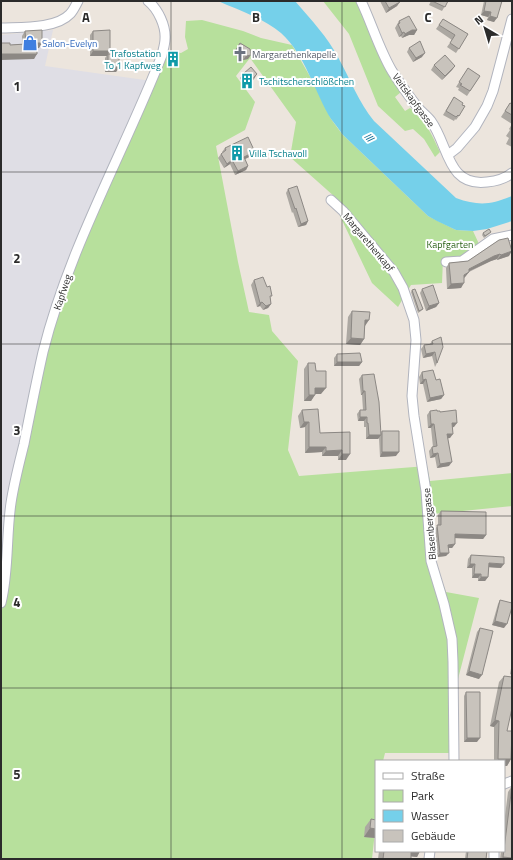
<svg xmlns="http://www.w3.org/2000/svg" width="513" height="860" font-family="'Titillium Web',sans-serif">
  <rect width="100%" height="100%" fill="#ece5dd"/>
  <path fill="#dfdee5" d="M53,30L45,66L152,81L1,603V35Z"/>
  <path fill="#b7e09c" d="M323,1H357L401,92L395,97L405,111L410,108C425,119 432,135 440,152L435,157L424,139L413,129L405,131L378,106L349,34Z
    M202,20L243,31L261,38L292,45L316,87L331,119L342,134L428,216L456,230L473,231L479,244C466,254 460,261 443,259L442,283L411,285L398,307L372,283L340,216L335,197L290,157L296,122L250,58L236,76L255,102L245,130L216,146L238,262L249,312L269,315L272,331L298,361L288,450L299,476L427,466L430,481L512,473V506L433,514L434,559L446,592L479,598L458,679L456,753H385L383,761H376V822L372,859H1V603L11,503L61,293L162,55L169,51L181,53L188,49L185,37L186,21Z"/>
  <path fill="#75d0ea" d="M218,1H295C312,21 327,36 339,59C350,79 359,103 374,121L456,198C478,206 491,205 512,196V221L487,229L473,231L456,230L437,221L428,216L342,134C339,129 335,124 331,119C315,93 305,54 281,33C263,18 238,10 218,1Z"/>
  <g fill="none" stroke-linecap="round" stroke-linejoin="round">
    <g stroke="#b1b4be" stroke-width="11">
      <path id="minor" d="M361,1C372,24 379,49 392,71C401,85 410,98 420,110C424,114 428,117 431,121C449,146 447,187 487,182C497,181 505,179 512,173
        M1,28C21,27 56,29 70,14C73,11 76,5 78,1
        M448,155L457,148L475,127L487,106L493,91L512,19
        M331,200L343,211L394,272L403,288L414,320L416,340L412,396L414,416L426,491L431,561L444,604L452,639L453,662L454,761
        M446,262L462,261L493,239L512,235
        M1,603C9,571 6,536 11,503C14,483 19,464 24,444C30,414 36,383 43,352C69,248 123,154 162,55C163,50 165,44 165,39C166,26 158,9 148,1
        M504,784L512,781
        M429,859L430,851
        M494,859V851"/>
    </g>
    <use href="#minor" stroke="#fff" stroke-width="9"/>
  </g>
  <path fill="#aca8a2" d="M380,1H399L397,6L386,13Z
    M431,1H448L442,11L429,5Z
    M484,1H502L494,22L487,20L488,17L481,15Z
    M443,19L468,34L456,53L447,47L452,40L436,29Z
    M399,21L417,30L414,35H409L402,38L401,36L399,37L395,28Z
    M25,31L39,48H37L34,59H1L10,45L22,44V36Z
    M93,31L110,51L107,56H90V35Z
    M240,43L248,59L243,60L233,54Z
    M409,48L422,57L413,62L407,52Z
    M108,54L119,67L116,72H105V58Z
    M434,65L455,66L452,70L442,80L431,70Z
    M468,68L480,76L467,96L458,90L459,88L456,87Z
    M243,74L254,79L245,87L240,78Z
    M454,97L462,105L459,116L456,120L455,119L454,121L443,115Z
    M510,103L512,104V147L506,144L509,138L506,136L510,130L509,129L512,124L501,117Z
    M225,148L253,151L251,156L245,159L248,166L246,170L235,175L230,164L224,168L218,158L221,154L223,153L222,152Z
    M288,189L308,221L306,225L298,227L293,212L292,213L286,193Z
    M491,232L489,234L484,238L482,235L483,233Z
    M499,240L509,256L497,260V259L491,261L469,272L465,277L464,278L461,288L447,289L446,268L449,263L468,261Z
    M254,280L270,298L271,304L268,308L263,310L260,306L257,307L251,285Z
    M422,289L439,303L436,307L426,311L420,293Z
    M412,290L423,309L421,311L418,313L411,292Z
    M352,311L365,326L364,339L360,345L346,344L348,317Z
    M432,341L437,363L435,367L432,356L423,358L421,349L424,345L430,344Z
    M337,354L362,362L359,366H334V358Z
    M308,363L316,371L321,394H315L311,401H304V369Z
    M422,372L436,380L444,395L441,399L427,402L423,384H420L419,377Z
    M362,375L381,433L382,431L396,456L380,457L379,438L378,439H366V427H364V421H358L357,414L360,410H363L362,395H361L359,379Z
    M302,410L320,433L350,432L346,460H338V456H322V452L305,453V427L300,428L298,416Z
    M430,411L440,412L454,427H452L450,438H448L449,466L437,468L435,457L430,458L429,451L432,447H433L431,428H428L427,415Z
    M441,511L486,535L483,539L455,538V544L452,548H448L446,556L437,557L435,529L438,525V515Z
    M471,555L501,568L489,567L488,577L485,581H478V578H472V568H467L468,559Z
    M500,600L504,628L492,625L498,604Z
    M480,628L479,679L466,675L477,632Z
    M512,663V675L510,674Z
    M504,676L507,731L511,759L507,766L504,761H494V727L490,726L499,682Z
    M466,692L477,742H464V696Z
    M512,786V859H500L501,851H504V824L508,792Z
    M371,819L376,838L364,837L365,827Z
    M379,851H420L417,857L411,856V859H378Z
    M466,851H487L486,859H465Z"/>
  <path fill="#8c8884" d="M400,2L397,6L386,13L389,8Z
    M484,11L491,12L488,17L481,15Z
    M490,16L497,18L494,22L487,20Z
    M412,30H417L414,35H409L402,38L405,34Z
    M404,32L401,36L399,37L402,33Z
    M37,43H42L39,48L33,49Z
    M93,51H110L107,56H90Z
    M425,53L422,57L413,62L416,58Z
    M1,54H37L34,59L1,60Z
    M251,55L248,59L243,60L246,56Z
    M455,66L452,70L442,80L445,76Z
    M108,67H119L116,72H105Z
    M257,74L254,79L245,87L248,83Z
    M254,152L251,156L241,161L244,157Z
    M232,160L230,164L224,168L227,164Z
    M248,166L246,170L235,175L238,171Z
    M308,221L306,225L298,227L301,224Z
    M512,251L509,256L497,260L501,255Z
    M500,254L497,259L491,261L465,273L469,269L494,256Z
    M469,272L465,277L461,280L464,275Z
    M464,283L461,288L447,289L451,284Z
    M262,302L260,306L257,307L260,303Z
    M439,303L436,307L426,311L429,306Z
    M271,304L268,308L263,310L266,306Z
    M365,320H369L365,326Z
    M351,338L364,339L360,345L346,344Z
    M435,352L432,356L423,358L426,354Z
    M337,362H362L359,366H334Z
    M426,379L423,384H420L423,380Z
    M315,388H326L321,394H311Z
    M363,391H365L362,395H361Z
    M309,395H315L311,401H304Z
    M444,395L441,399L427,402L430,398Z
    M360,417H367L364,421H358Z
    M304,422H309L305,427L300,428Z
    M452,423H457L454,427L449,428Z
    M431,424H434L431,428H428Z
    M447,434H453L450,438L444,439Z
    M369,435H381L378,439H366Z
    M309,447H326L322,452L305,453Z
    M342,450L338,456H322L326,451Z
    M382,452H399L396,456L380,457Z
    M438,453L435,457L430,458L433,454Z
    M342,454H350L346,460H338Z
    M452,462L449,466L437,468L440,464Z
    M455,534L486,535L483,539L452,538Z
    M455,544L452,548H446L448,545Z
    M440,553H449L446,556L437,557Z
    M489,563L504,564L501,568L486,567Z
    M470,564H475L472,568H467Z
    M474,574H481L478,578H472Z
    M481,577H488L485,581H478Z
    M495,621L507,624L504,628L492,625Z
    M469,671L482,675L479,679L466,675Z
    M495,720L499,721L494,727L490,726Z
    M467,738H480L477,742H464Z
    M498,759H511L507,766H504V761H497Z
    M370,828L376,829V838L364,837Z
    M409,851H420L417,857L406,856Z
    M503,857L512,858V859H501Z"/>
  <path fill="#c8c3bc" stroke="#8c8884" d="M385,1H399L400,2L389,8Z
    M432,1H448L445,7Z
    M486,1H502L497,18L490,16L491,12L484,11Z
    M409,16L417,30H412L405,34L404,32L402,33L398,24L400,23L399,21Z
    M443,19L468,34L459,49L450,43L455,35L439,25Z
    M42,30V43H37V54H1V59V43H10V45L26,44L25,31Z
    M110,30V51H93V31Z
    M420,41L425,53L416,58L409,48Z
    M240,43L250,49L251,55L246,56L236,50Z
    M108,54H119V67H108Z
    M445,55L455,66L445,76L434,65Z
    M251,67L257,74L248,83L243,74Z
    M468,68L480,76L470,91L460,85L462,84L459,82Z
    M454,97L463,103L462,105L465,106L459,116L458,115L456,117L446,111Z
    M510,103L512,104V115L505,111Z
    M248,137L254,150H253L254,152L244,157L248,166L238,171L232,160L227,164L221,154L226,150L225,148Z
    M297,186L308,221L301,224L296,208L295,209L288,189Z
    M489,229L491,232L485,236L483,233Z
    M508,238L512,251L501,255L500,254L494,256L469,269V272L464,275V283L451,284L449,263L468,261L499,240Z
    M263,277L267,287L270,286L272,296H270L271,304L266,306L262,302L260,303L254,280Z
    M433,285L439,303L429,306L422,289Z
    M415,289L423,309L419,311L412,290Z
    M352,311L370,312L369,320H365L364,339L351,338Z
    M441,337L443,347L437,363L435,352L426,354L424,345L433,344L432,341Z
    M360,353L362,362H337V354Z
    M308,363H315L316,371H326V388H315V395H309Z
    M433,370L436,380L440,379L444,395L430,398L426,379L423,380L422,372Z
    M374,374L379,402L381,435H369L368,423H367V417H360V410H366L365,391H363L362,375Z
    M318,409L320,433L350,432V454H342V450L326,451V447H309V422H304L302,410Z
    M437,410V411H440V412L456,410L457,423H452L453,434H447L452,462L440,464L438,453L433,454L432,447L437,446L434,424H431L430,411Z
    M382,431H399V452H382Z
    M441,511L486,512V535L455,534V544L448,545L449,553H440L437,525H441Z
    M471,555L504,557V564L489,563L488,577H481V574H474L475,564H470Z
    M500,600L512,603V607L507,624L495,621Z
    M480,628L493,631L482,675L469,671Z
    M504,676L512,677V708L507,731H512L511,759H498L499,721L495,720Z
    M466,692H480V738H467Z
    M512,786V858L503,857Z
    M371,819L376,820V829L370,828Z
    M384,851H411V859H383Z
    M468,851H487L486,859H467Z"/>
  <path fill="none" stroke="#2b2b2b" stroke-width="1" stroke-opacity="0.55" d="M171,1V859M342,1V859M1,172H512M1,344H512M1,516H512M1,688H512"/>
  <defs>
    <g id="shop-bare" transform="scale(1.2)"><path d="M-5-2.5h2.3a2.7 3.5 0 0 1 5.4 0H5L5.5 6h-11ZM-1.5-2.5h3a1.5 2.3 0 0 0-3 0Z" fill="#3f7fe0" stroke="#fff" stroke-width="2.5" paint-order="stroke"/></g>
    <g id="church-bare" transform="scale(1.2)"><path d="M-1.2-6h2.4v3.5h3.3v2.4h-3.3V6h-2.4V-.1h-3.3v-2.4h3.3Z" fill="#6b7280" stroke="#fff" stroke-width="2.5" paint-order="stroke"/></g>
    <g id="building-bare" transform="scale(1.2)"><path d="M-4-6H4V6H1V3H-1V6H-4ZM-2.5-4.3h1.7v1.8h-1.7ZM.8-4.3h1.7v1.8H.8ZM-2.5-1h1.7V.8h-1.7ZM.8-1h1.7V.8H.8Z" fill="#0f9aa8" stroke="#fff" stroke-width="2.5" paint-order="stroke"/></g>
  </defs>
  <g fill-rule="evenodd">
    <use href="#shop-bare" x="30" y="43"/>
    <use href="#church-bare" x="240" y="54"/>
    <use href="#building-bare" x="173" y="59"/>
    <use href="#building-bare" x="247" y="81"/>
    <use href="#building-bare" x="237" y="153"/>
  </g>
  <g text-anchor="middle" stroke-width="4" stroke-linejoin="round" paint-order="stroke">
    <g font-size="10" fill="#366cbe" stroke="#fff" text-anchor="start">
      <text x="42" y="47">Salon-Evelyn</text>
    </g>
    <g font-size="10" fill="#0d838f" stroke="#fff" text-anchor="start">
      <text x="161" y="57" text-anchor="end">Trafostation<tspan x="161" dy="12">To 1 Kapfweg</tspan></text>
      <text x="259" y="85">Tschitscherschlößchen</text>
      <text x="249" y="157">Villa Tschavoll</text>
    </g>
    <g font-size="10" fill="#5b616d" stroke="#fff" text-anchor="start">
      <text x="252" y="58">Margarethenkapelle</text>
    </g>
    <g font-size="10" fill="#2b2b2b" stroke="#fff">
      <text transform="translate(414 100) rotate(54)" y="4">Veitskapfgasse</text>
      <text transform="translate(369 242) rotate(50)" y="4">Margarethenkapf</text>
      <text transform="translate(62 292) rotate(-72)" y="4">Kapfweg</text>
      <text transform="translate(429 524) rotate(-95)" y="4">Blasenberggasse</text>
    </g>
    <g font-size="10" fill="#30651d" stroke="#fff">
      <text x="450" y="248">Kapfgarten</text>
    </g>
    <g font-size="11" font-style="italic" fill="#137096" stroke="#fff">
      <text transform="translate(369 137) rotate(51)" y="4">Ill</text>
    </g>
  </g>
  <g font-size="13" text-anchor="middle" font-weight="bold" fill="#2b2b2b" stroke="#fff" stroke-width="4" stroke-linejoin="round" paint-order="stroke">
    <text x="86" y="22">A</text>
    <text x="256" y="22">B</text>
    <text x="428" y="22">C</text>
    <text x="17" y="91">1</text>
    <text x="17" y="263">2</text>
    <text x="17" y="435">3</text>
    <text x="17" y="607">4</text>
    <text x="17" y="779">5</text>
  </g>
  <rect width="513" height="860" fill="none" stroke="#2b2b2b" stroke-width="4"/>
  <rect x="375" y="760" width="130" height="92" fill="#ffffff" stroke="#aaaaaa"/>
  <rect x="383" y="773" width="20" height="6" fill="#ffffff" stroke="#aaaaaa"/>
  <text x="411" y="780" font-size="12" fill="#2b2b2b">Straße</text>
  <rect x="383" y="790" width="20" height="12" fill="#b7e09c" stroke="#aaaaaa"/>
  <text x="411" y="800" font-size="12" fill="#2b2b2b">Park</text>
  <rect x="383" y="810" width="20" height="12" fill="#75d0ea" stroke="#aaaaaa"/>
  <text x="411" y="820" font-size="12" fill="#2b2b2b">Wasser</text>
  <rect x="383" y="830" width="20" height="12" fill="#c8c3bc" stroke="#aaaaaa"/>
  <text x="411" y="840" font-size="12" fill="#2b2b2b">Gebäude</text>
  <g transform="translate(485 28) rotate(322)" stroke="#ffffff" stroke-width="3" paint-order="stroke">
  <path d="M0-3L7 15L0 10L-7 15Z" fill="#2b2b2b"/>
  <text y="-6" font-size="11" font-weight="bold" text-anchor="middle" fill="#2b2b2b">N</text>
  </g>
</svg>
